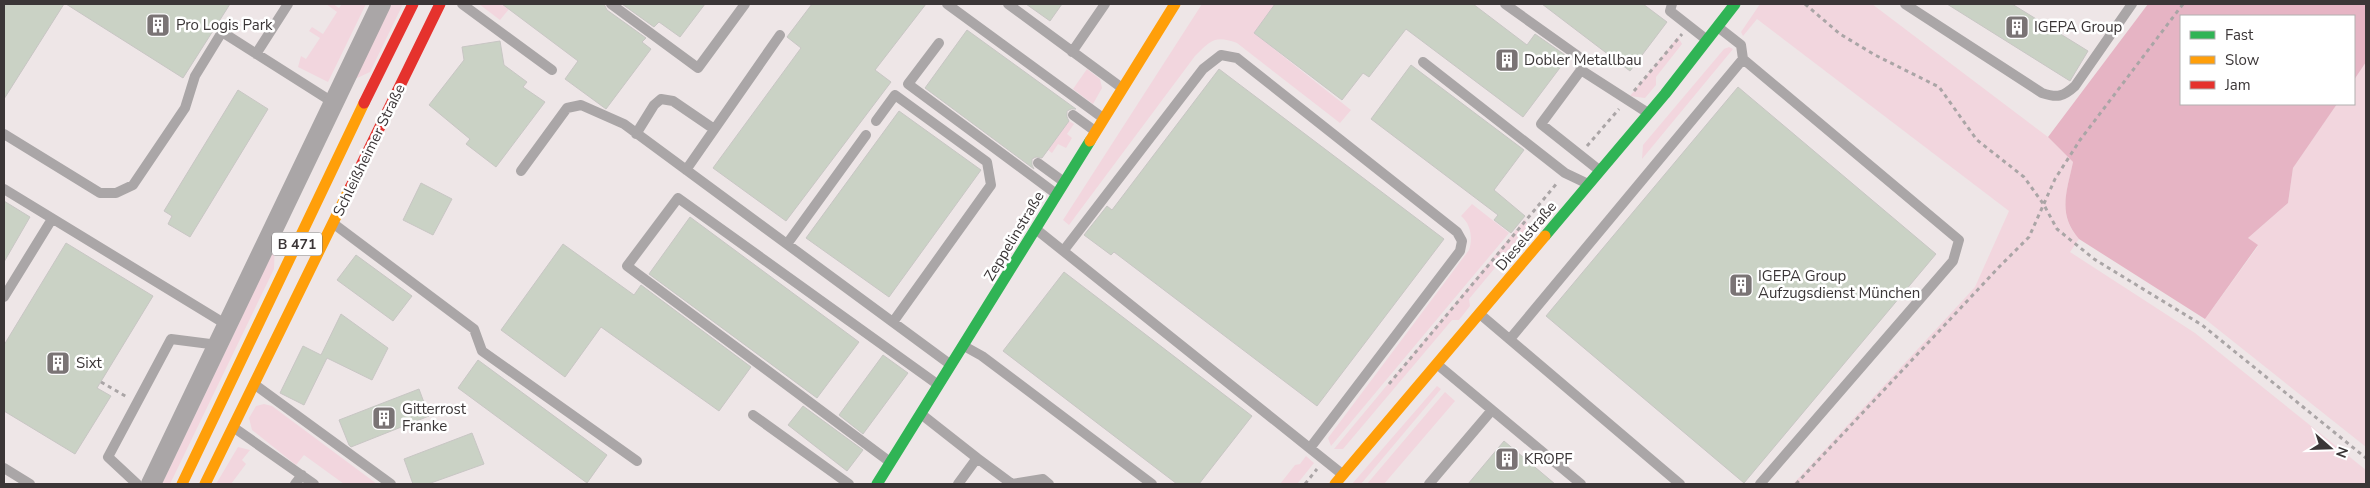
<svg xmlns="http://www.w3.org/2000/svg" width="2370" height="488" font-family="'Nunito Sans',sans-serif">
<rect width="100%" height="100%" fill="#eee6e7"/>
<path fill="#f2d6de" d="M326,4h7l6,4 3,-4h24l-38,78 -30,-15 3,-11 5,3 14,-21 -11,-7 3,-4 11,7 14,-22z
M391,4h12l-33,68 -15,7z
M479,4h34l-13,16z
M1202,4h73l-21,29 97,77 -11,13 -103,-80c-22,-8 -26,-3 -42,13l-126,169 -6,-5z
M1760,4h112l176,133 25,25c-6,29 -16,53 6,77l-9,13 125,81 171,137v14h-573l182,-197 34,-76 -252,-192 -14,17 -2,-4z
M1678,37l4,7 -26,33v8l-11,13 -15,-2z
M1729,47l4,2 -91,110 1,-14 81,-96z
M2366,62v385l-161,-128 53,-73 -11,-7 41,-36 5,-35 44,-64h17v-24z
M1087,69l13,10 2,9 -9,16 -20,-15z
M1069,121l5,3 -7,10 5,4 -6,10 -8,-4 -6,9 -4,-3z
M1472,204l37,29 -178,213 -3,-8 141,-188c4,-11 2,-26 -8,-34z
M1525,219l4,8 -60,72 1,7 -11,14h-7l-109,129h-9z
M275,241l-1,28 -104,215h-8l78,-163z
M1437,386l4,3 -80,95h-9z
M1445,392l10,9 -71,83h-17z
M264,404l8,2 105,78h-33l-40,-29 -8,10 -44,-35 -3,-12 7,-12z
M238,447l12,3 -8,10 4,4 -15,20h-15z
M1306,456l8,7 -17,21h-17l15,-19 5,-1z"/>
<path fill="#e6b4c4" d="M2148,4h218v58l-12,18v-64h-173v88h156l-44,64 -5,35 -40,35 10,7 -53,74 -126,-80c-22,-25 -12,-48 -6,-77l-25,-25z"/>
<path fill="#cad2c5" stroke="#c8c6c4" d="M4,4h60l-60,95z
M66,4h164l-47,74z
M502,4h102l3,6 39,28 -4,4 9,7 -45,60 -41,-30 13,-18z
M622,4h83l-25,33 -21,-15 -5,5z
M812,4h114l-51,66 16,12 -105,139 -73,-53 88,-120 -14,-11z
M1026,4h36l-12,17z
M1275,4h198l54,41 8,-11 33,23 -45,60 -117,-88 -37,48 -6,-4 -21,27 -88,-67z
M1542,4h101l24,18 -37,49z
M1947,4h65l76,47 -18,30z
M967,30l109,79h-5l-4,2v6l2,4 -27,37 -6,-1 -4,2v6l2,4 -109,-81z
M500,41l4,24 23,17 -4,5 22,15 -49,65 -30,-23 4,-5 -41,-34 35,-45 -2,-13z
M1411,65l113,85 -30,40 31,26 -14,17 -17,-13 4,-5 -127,-96z
M1219,69l225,170 -127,167 -203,-154 -3,3 -27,-20 23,-29 5,4z
M1738,87l198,167 -192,229 -198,-167z
M238,90l30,19 -78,128 -22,-13 4,-8 -8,-5z
M899,111l82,59 -92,127 -83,-59z
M421,183l31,16 -19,36 -30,-15z
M4,201l26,16 -26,45z
M690,217l169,125 -42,56 -168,-124z
M66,243l87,53 -56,92 14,8 -36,58 -71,-43v-66z
M563,244l71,51 7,-10 110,82 -32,44 -118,-84 -36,50 -64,-47z
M356,255l56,41 -19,25 -56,-41z
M1064,272l188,144 -53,68h-22l-174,-133z
M341,314l47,34 -16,32 -45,-22 -23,47 -24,-12 23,-47 18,9z
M883,355l25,18 -45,61 -24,-19z
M478,360l129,95 -20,28 -129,-95z
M419,389l10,27 -78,31 -2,-2 -10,-25z
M803,406l60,44 -16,21 -59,-46z
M472,433l12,31 -56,20h-15l-9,-25z
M1504,441l51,43h-87z"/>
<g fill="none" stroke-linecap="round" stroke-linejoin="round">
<path stroke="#aaa5a6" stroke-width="3" stroke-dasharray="4 4" stroke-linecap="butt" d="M1805,4l35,30 35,21 64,32 38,53 47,37 20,28 13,24 37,30 108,66 164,133
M1634,91l48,-57
M1587,146l32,-37
M101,382l26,15
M1389,384l169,-202
M1305,484l12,-15
M1796,484l203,-217 30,-30 26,-58 25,-39 103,-136"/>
<path stroke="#aaa6a7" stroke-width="10" d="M462,4l90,66
M611,4l87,64 47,-64
M947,4l156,114
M1008,4l114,84
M1505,4l73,52 3,14
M1672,4l-2,7 37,29
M1905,4l137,89c15,5 21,4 33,-7l57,-82
M1718,27l23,18 2,14 216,181 -6,21 -193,223
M939,43l-31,41 147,109
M1072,52l33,-48
M256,54l32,-50
M1423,62l142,111 21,10
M1073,115l22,16
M876,121l19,-26 92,67 4,23 -98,137
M4,134l96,59h16l17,-8 52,-77 10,-32 27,-44 112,71
M636,134l18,-29 7,-6 12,2 41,28
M1038,163l26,19
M686,170l94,-135
M1599,170l-58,-46 40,-54 67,43
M521,171l46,-63 14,-3 43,19 327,241
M4,189l223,136
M334,224l140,105 8,22 155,110
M1037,230l305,244
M787,244l79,-109
M1064,250l139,-181 18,-14 16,3 220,174 5,9 -2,10 -150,197
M4,297l48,-78
M1481,315l199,169
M1510,339l233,-280
M964,346l18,10 170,128
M1438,365l143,119
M254,384l137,100
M921,414l56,44
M753,415l96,69
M233,427l81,57
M890,462l-263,-196 51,-68 259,186
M4,468l26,16
M137,484l-29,-27 63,-118 47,6
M295,484l7,-9
M958,484l19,-26 35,26 31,-5 6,5
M1429,484l63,-74"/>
<path stroke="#aaa6a7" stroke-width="20" d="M151,484l230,-480"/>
<path stroke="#30b455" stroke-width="11" d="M1545,236l120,-142 70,-90
M877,484l213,-343"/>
<path stroke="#ff9f0a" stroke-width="11" d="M1090,141l85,-137
M182,484l182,-381
M205,484l145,-296
M1335,484l210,-248"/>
<path stroke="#e5322d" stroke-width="11" d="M364,103l49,-99
M350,188l90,-184"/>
</g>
<defs>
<g id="building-square" transform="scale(1.25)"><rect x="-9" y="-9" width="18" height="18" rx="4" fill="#7a7475" stroke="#fff"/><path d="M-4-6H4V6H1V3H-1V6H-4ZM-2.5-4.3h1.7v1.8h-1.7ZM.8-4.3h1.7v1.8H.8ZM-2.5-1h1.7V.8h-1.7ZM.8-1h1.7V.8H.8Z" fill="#fff"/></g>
</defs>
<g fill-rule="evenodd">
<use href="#building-square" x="158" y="25"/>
<use href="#building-square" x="2017" y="27"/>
<use href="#building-square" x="1507" y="60"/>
<use href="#building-square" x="1741" y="285"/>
<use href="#building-square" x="58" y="363"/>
<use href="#building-square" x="384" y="418"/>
<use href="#building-square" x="1507" y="459"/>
</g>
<g text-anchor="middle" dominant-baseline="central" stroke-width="5" stroke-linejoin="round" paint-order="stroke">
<rect fill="#fff" stroke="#767273" stroke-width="1" x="272" y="232.5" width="50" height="23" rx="4"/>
<g font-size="14" font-weight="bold" fill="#3b3637">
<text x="297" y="244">B 471</text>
</g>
<g font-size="15" fill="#3b3637" stroke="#fff" text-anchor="start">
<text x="176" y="25">Pro Logis Park</text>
<text x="2034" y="27">IGEPA Group</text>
<text x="1524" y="60">Dobler Metallbau</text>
<text x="1758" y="276">IGEPA Group<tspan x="1758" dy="17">Aufzugsdienst München</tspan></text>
<text x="76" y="363">Sixt</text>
<text x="402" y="409">Gitterrost<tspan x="402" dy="17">Franke</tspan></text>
<text x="1524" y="459">KROPF</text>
</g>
<g font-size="15" fill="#3b3637" stroke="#fff">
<text transform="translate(369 150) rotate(-64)">Schleißheimer Straße</text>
<text transform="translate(1014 236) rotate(-59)">Zeppelinstraße</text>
<text transform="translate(1526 236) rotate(-50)">Dieselstraße</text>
</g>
</g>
<rect width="2370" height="488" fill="none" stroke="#3b3637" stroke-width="10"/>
<rect x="2180" y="15" width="175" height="90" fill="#ffffff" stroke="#b1afaf"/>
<rect x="2190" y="31" width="25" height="8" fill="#30b455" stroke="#b1afaf"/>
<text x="2225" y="40" font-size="15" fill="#3b3637">Fast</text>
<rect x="2190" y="56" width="25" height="8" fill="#ff9f0a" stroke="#b1afaf"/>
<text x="2225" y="65" font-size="15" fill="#3b3637">Slow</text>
<rect x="2190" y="81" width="25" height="8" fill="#e5322d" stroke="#b1afaf"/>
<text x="2225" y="90" font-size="15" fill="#3b3637">Jam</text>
<g transform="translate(2330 448) rotate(110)" stroke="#ffffff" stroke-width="4" paint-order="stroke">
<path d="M0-4L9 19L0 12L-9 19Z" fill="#3b3637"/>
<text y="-8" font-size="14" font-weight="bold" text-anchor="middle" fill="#3b3637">N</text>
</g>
</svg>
